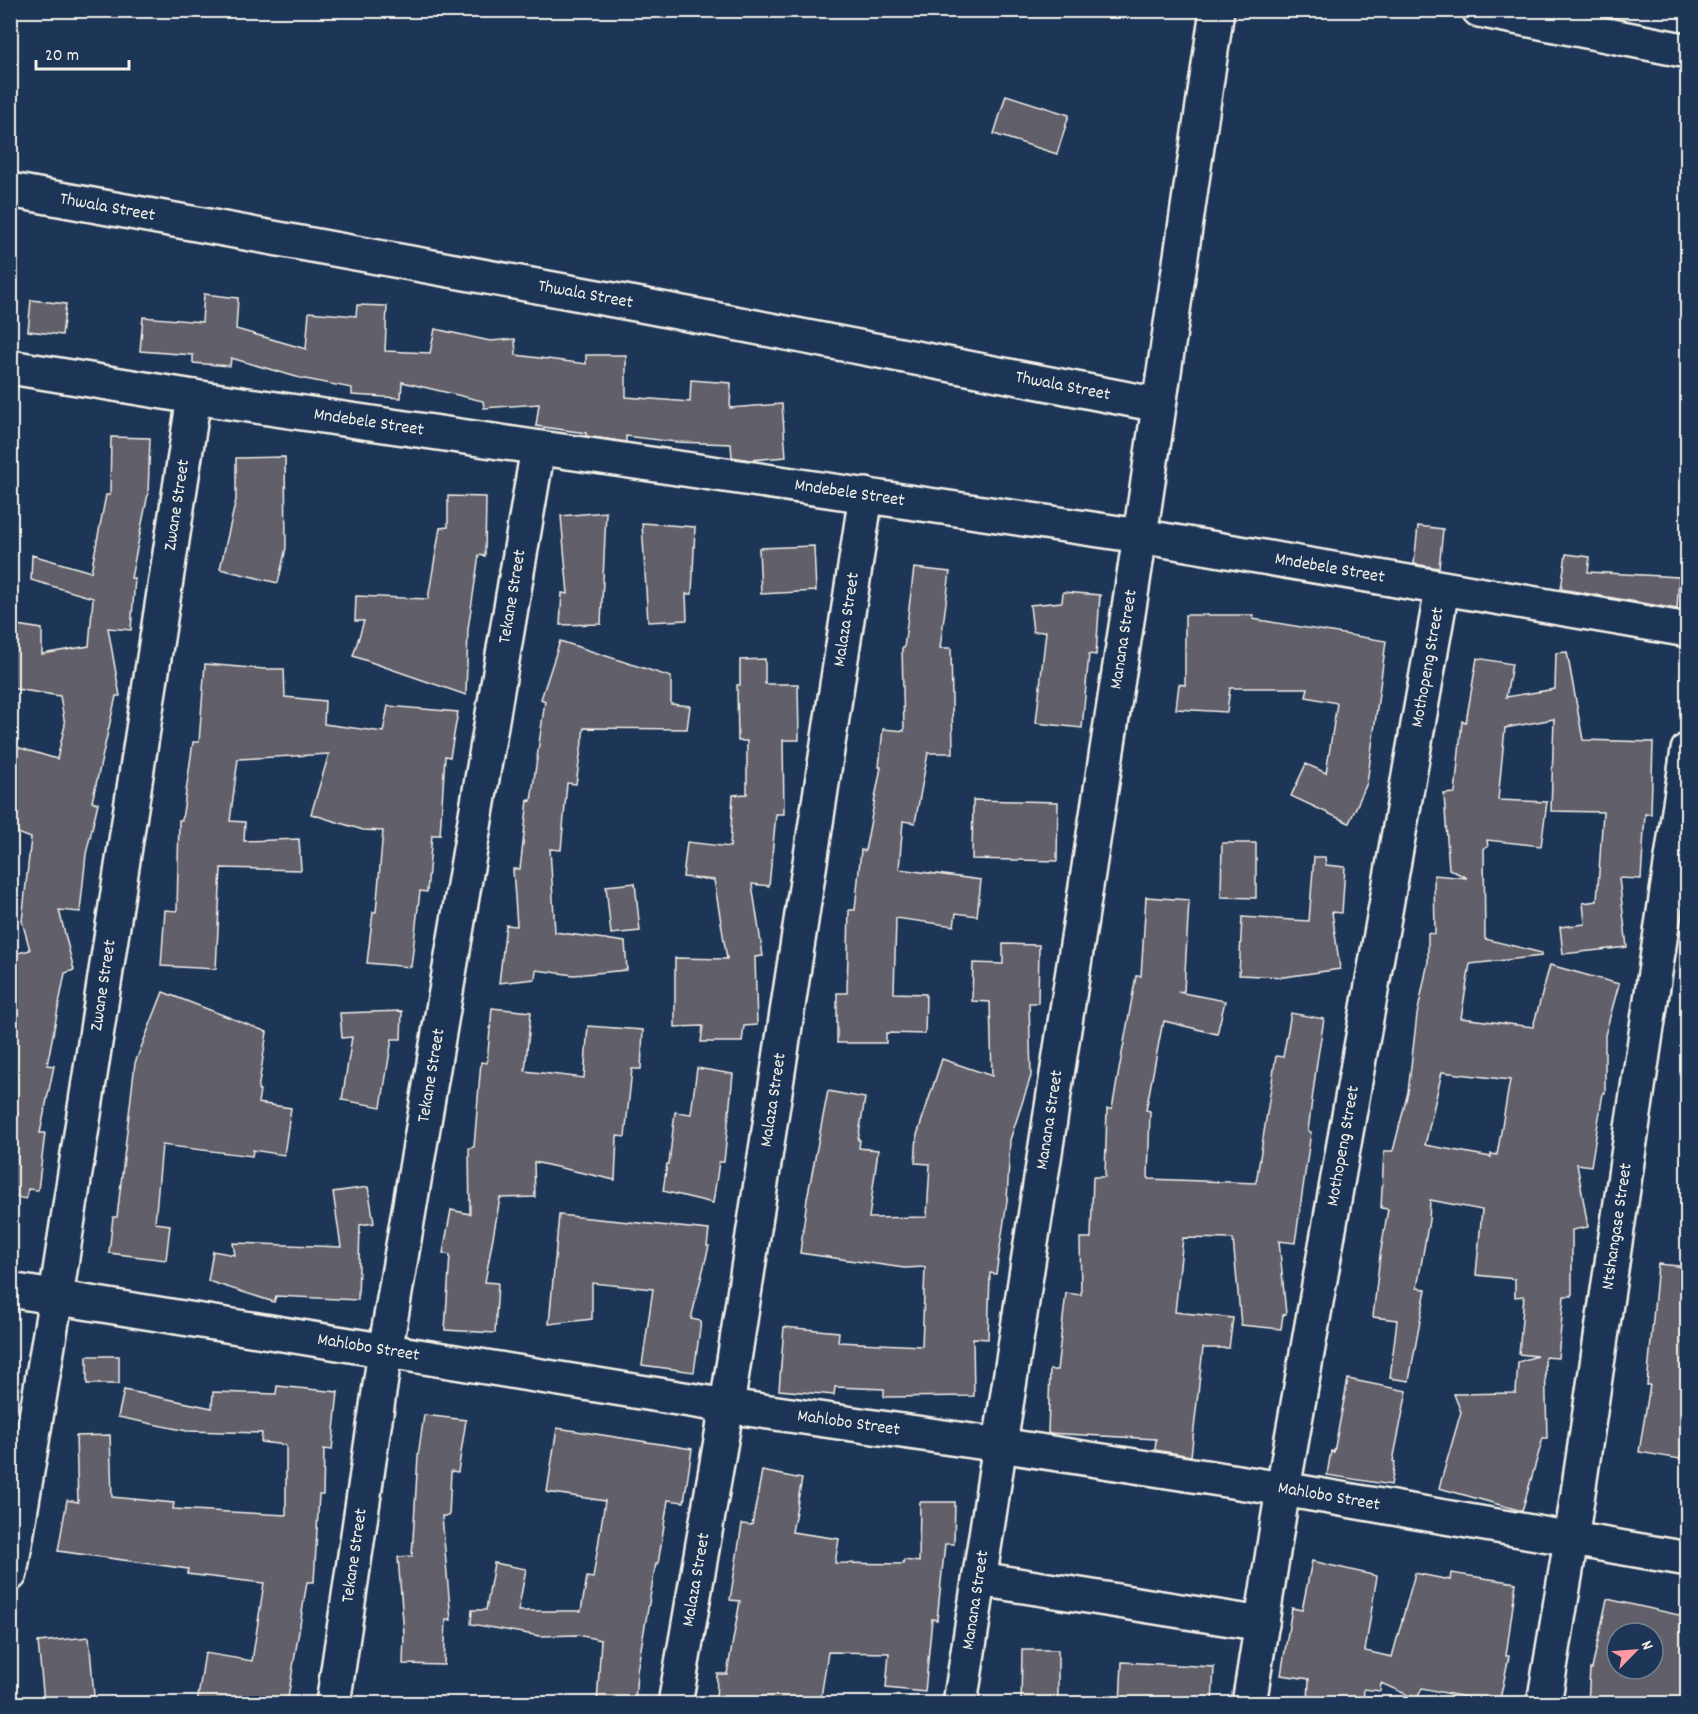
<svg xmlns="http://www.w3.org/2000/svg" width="1698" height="1714" font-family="Dekko,sans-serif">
<rect width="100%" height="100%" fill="#1d3557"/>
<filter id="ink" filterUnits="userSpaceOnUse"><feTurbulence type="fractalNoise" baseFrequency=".0167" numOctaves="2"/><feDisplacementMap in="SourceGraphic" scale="12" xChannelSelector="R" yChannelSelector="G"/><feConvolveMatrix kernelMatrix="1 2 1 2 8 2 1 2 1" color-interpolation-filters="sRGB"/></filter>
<g filter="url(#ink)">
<path fill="#605e6a" stroke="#f4f1e8" stroke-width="1.5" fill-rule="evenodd" d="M1006,95l63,20 -12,39 -63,-20z
M204,294l34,4 -2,31 70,20 3,-37 47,4 1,-11 30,1 -2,45 45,2 5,-24 55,12 25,-2 1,16 70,9v-9h40v42l64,5 1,-22 40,3 -1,25 52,-4 4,53 -36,3 -18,-3 -1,-13 -55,-2 -50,-6v6l-40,-6v-3l-50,-7 3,-22 -55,4 -1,-7 -81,-19 -1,16 -49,-3v-7l-52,-10 -69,-20 -1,8 -37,-3v-8l-53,-4 3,-34 59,5z
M31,300l35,4 -4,31 -34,-4z
M111,437l39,1 -2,56 -17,84h4l-4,52 -23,-2 12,68h-4l-24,106 6,1 -12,51 -6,58 -21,-2 15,60 -9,3 -18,92 7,1 -14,67h5l-7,57 -10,-1 -2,10 -16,-3v-23l8,-59 -8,-1v-81l8,-38 -8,-28v-11l20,-5 -8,-29 9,-83 -21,-8v-85l47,14 8,-34 -5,-29 -50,-8v-64l32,5v25l47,-8 4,-48 -62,-18 1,-25 59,17 15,-77h4z
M285,457l1,91 -8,35 -58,-14 16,-69v-42z
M448,496l38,1 -1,59 -6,-1 -11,74 -2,66 -113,-39 11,-35h-9l1,-25 72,3 12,-71 8,-1z
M606,512l-5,112 -41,1 2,-32 6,1 -7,-78z
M642,523l53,4 -3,67h-6l1,26 -39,2z
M1418,526l25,3 -4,39 -25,-4z
M814,546l2,45 -55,3 -2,-46z
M1566,554l24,3 -2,15 91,5 -2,32 -116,-20z
M914,568l36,4 -10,76h11l2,105h-25l-13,70 -12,-2 -4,48 82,11 -4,36 -21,-3 -2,13 -58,-8 -2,75 32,1 -1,40 -39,-1v10h-49v-50h10l2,-83h6l6,-60 4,1 16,-84h-2l4,-38 21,2 -2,-83h2z
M1063,592l37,3 -4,60 -7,-1 -7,74 -46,-5 10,-92 -13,1 -3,-27 32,-3z
M1185,615h68v4l133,22 -19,142 -18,40 -58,-27 15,-32 20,9 11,-70 -31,-6 2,-9h-78l-3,24 -51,-3 3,-25 6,1z
M560,641l111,36v27l19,2 -3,23 -103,-1 -8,56 -9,-1 -6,67 -11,-1 5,83 70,10 2,28 -53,5 -38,-5 -1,9 -36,4 7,-58 11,1 -4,-57h7l8,-69 3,1 14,-100 -4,-2z
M1567,652l16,88 70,2 -2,72h-6l-4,65 -22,-1 8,69 -64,7 -3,-27 25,-3 -2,-21 14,-2 6,-89 -52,-1 3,-92 -49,9 -7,72 49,2 -6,44 -54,-6 1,7 -4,1 1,91 57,14v3l-72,8 -9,54 72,9 17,-62 69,19 -14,51v58h-2l-12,73 -14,-2 11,63 -16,3v66h-8l-6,62 -13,-1 2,81h-4l-21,73 -83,-23 22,-76 -7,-18 62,-1 2,-31 19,-6 -18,-2 5,-58 -9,1v-18l-39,-4 6,-65 -52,-10 -1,20 -12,68 9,1 -17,92 -19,-3 7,-58 -24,-3 7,-62 8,-46 -7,-1 3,-57h9l15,-59 9,-77 11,-53v-29l7,1 -1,-59 33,3 -18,-9 -5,-75 11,-1 7,-72 4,1 11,-64 35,6 -6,33 49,-8 1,-36zM1442,1072l68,8 -13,75 -6,-1v3l-66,-12z
M765,659v25h33l1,56h-16l1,74h-8l-7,72 -17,-2 11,72 -8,1 2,68 -13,1 -2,16h-41l2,-16 -28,1v-69l52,1 -13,-79 -31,-3 4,-35 43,5 3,-52 14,-1v-53h-9l-1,-56h3v-25z
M205,664l59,5h20l1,28 40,4 -1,23 59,8 5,-26 70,6 -8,45 -5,-1 -5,79h-8l-5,57 -7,-1 -9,76 -44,-4 6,-51h3l7,-81 -20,-1 -52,-16 18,-60 -91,5 -8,62 15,1 -1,19 55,-2 2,31 -80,-2 -5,101 -55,-3 4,-56 12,1 2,-91h3l11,-78h6z
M973,800l85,2 -1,59 -85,-2z
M1222,843h34v55l-35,-1z
M1314,857h11l1,8 19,2 -3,46 -10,-1 8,57 -56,8 -45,-2 3,-58 67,4z
M635,883l5,48 -29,3 -5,-48z
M1146,897l43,3 -5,91 -6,1 47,9 -8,33 -53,-13 -1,5h-1l-16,84 4,1 -2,68 108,4 20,-127 7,1 8,-44 33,6 -7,43 -9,69 3,1 -16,111 -16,-2 7,73 -3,1 -2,14 -40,-4 -8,-86 -50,-1 -8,74 58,6 -4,30h-26l-12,108 -36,-6 1,-11 -108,-6 2,-63h7l9,-77 15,2 -1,-57h11l2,-61h12l2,-68h5l24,-133h5z
M1003,944l36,1 -1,58h-9l2,73 -21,64 -3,61 -11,73 -6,-1 -2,66 -15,-1 1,58 -90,1v-8l-49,-2 -1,8 -55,-5 5,-63 55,5 -1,10 84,4 3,-79 -21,1 -104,-15 7,-54 21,-108 37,7 -7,42h2l-1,8 19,2 -9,68 58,-1 3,-53 -15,-1 2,-28 25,-76 50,17 -2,-74 -18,-1 1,-38 30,1z
M163,992l104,40 -9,58h2l-2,13 33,5 -7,47 -31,-5 -1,6 -90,-11 -7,78 15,2 -4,35 -57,-7 4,-36h4l18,-154z
M492,1008l39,4 -6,59 59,7 4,-52 55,4 -2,39h-9l-7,68 -8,-1 -2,44 -81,-18 1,35 -35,1 -15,84 13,1 -3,50 -50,-3 5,-75 -7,-2 8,-43 19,4 -1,-66 5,-1 7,-85 6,1z
M402,1011l-1,28h-9l-11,68 -39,-7 10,-63 -10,1 -2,-25z
M697,1068l36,6 -9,88h-5l-6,41 -50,-12 4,-27h2l6,-52 16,2z
M368,1187l6,36 -14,2 -2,75 -82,-4 -2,6 -66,-21 5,-30 22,4 -2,-12 108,4 -8,-55z
M559,1215l150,15 -2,16h2l-18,73 10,2 -7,51 -52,-7 11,-76 -61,-6v36l-43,5z
M1658,1264l30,3v148l-8,44 -41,-7 11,-67h-3z
M87,1356h32v28h-32z
M1348,1379l59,12 -14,70 2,1 -4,23 -64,-10 4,-24 3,1z
M277,1386l61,6 -6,58 -8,-1 -1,46h-4l-5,87h-7l-20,122h-90l8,-51 47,8 12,-78 -77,-9 1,-5 -130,-18 9,-51 11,2 -2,-66 34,-1 2,62 62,6 -1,6 113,6v-70l-25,-3 1,-9 -75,-2 -69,-14 6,-27 88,18 1,-16 63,2z
M424,1415l42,5 -8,52 -7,-1 -2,45h-7l9,104 -5,-1 -2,46 -41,-1 1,-30 -6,-77 14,-1 6,-100z
M557,1428l135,21 -8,53 -16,-2 -10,64 -2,-1 -19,108 -2,33h-38l4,-64 -23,-5 -38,1 -69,-12 1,-14h14l8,-47 32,6 -8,42h63l6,-34 6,1 12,-77 -58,-9z
M762,1471l40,8 -10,53 47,7 -4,24 68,1 1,-4 15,2 1,-60h35l-1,42h-9l-8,76 -5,-1 -7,73 -39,-4 3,-35 -61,-1 -8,52h-104l1,-30h10l13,-73 -10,-1 12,-76 10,1z
M1312,1561l65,15 -12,75 27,6 23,-84 35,7 1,-7 65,10 -10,73h3l-10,48 -77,-16 -5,11 -36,-16 -1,8 -16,-2 -1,15h-55l1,-25 -28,-4 11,-67 10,2z
M1607,1599l81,18v87h-100l2,-35h2zM1617,1633h36v36h-36z
M89,1637l5,59 -50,5 -6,-59z
M1022,1650h36v54h-37z
M1122,1662l92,5 -2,37h-92z"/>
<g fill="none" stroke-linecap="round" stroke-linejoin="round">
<g stroke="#f4f1e8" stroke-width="38">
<g id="street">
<path d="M1479,10l209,41"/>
<path id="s1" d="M10,190l631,115 518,100"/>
<path id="s2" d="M10,367l184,30 946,139 548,94"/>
<path id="s3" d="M10,1290l717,116 273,39 283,44 405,70"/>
<path id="s4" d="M10,1574l46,-277 138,-900"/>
<path d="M980,1579l282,45"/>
<path id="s5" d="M333,1704l52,-352 153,-904"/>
<path id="s6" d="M675,1704l52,-298 139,-911"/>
<path id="s7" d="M960,1704l180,-1168 77,-526"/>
<path id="s8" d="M1249,1704l34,-215 159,-900"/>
<path id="s9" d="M1544,1704l27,-164 117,-790"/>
</g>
</g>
<use href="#street" stroke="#1d3557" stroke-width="33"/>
</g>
</g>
<g text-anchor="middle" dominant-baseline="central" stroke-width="6" stroke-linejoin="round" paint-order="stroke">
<g font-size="18" fill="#f4f1e8" stroke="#1d3557">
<text stroke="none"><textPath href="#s1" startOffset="99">Thwala Street</textPath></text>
<text stroke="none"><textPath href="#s1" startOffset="585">Thwala Street</textPath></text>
<text stroke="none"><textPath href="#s1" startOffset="1071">Thwala Street</textPath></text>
<text stroke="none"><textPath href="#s2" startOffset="363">Mndebele Street</textPath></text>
<text stroke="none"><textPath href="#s2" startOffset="849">Mndebele Street</textPath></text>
<text stroke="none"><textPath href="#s4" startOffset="1082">Zwane Street</textPath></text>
<text stroke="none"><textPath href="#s2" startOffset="1335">Mndebele Street</textPath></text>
<text stroke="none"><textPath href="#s5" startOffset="1122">Tekane Street</textPath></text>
<text stroke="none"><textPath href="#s6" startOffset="1098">Malaza Street</textPath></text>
<text stroke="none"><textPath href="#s7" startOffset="1077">Manana Street</textPath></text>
<text stroke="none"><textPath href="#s8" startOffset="1052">Mothopeng Street</textPath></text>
<text stroke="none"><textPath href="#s4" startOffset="596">Zwane Street</textPath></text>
<text stroke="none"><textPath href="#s5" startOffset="636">Tekane Street</textPath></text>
<text stroke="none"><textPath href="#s6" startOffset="612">Malaza Street</textPath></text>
<text stroke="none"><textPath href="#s7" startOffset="591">Manana Street</textPath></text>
<text stroke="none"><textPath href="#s8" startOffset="566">Mothopeng Street</textPath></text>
<text stroke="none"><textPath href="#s9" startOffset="483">Ntshangase Street</textPath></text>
<text stroke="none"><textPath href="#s3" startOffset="363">Mahlobo Street</textPath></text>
<text stroke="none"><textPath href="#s3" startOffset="849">Mahlobo Street</textPath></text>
<text stroke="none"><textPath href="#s3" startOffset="1335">Mahlobo Street</textPath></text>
<text stroke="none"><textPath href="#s5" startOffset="150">Tekane Street</textPath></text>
<text stroke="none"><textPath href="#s6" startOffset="126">Malaza Street</textPath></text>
<text stroke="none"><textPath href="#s7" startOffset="105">Manana Street</textPath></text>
</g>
</g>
<rect width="1698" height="1714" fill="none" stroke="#1d3557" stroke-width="36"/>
<rect x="18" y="18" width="1662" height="1678" fill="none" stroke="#f4f1e8" stroke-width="2" filter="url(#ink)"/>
<g transform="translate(1635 1651) rotate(65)"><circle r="28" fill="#1d3557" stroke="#738091" stroke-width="1.5"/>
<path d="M0-4.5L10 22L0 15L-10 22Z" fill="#ff9aa2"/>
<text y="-9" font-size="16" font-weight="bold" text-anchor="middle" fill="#f4f1e8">N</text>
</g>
<path d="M36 60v9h93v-9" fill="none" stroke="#f4f1e8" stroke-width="3"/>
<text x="45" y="60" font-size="18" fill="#f4f1e8" stroke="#1d3557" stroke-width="4.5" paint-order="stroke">20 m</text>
</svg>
